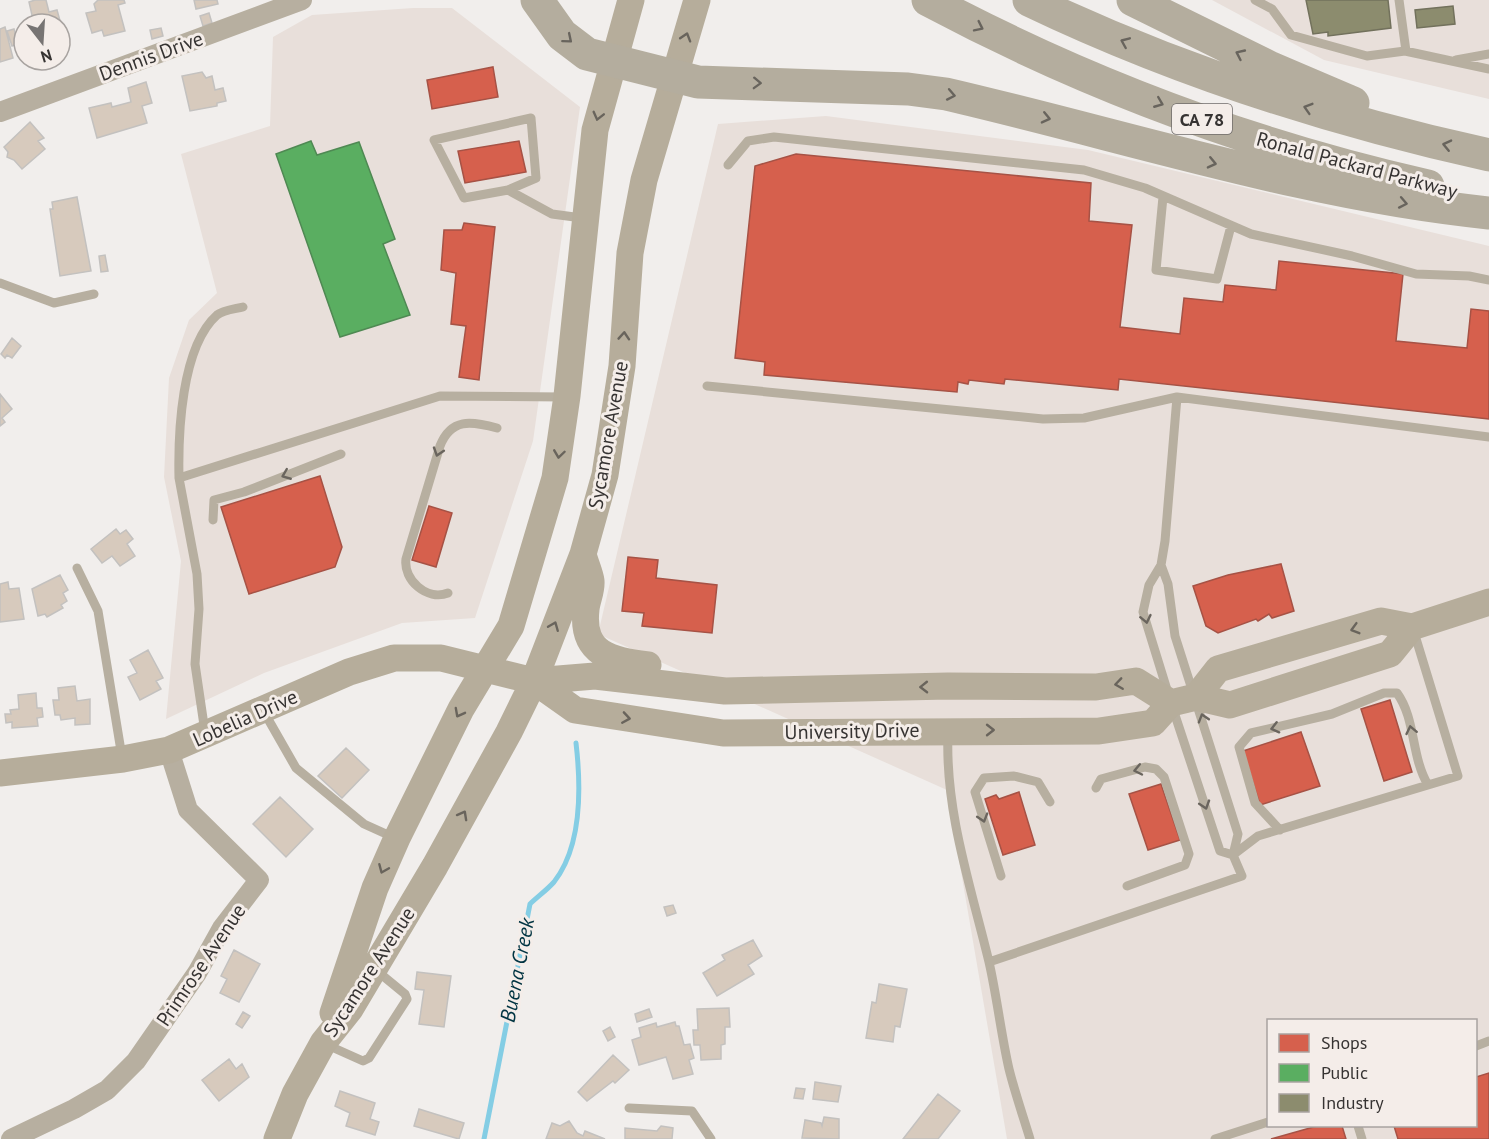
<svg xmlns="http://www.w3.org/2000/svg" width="1489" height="1139" font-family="'PT Sans',sans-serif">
<rect width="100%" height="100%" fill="#f1eeec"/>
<path fill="#e8dfda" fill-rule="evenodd" d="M1212,0h277v99l-165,-39z
M413,8h39l128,99 -47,334 -58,177 -73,5 -138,50 -98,46 15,-158 -17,-84 5,-99 20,-58 28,-27 -36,-139 89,-28 3,-89 39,-22z
M826,116l262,34 401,96v893h-482l-60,-349 -349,-156 120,-510zM1268,1020h208v106h-208z"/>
<path fill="#d6604d" stroke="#a65245" stroke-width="1.5" d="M493,67l5,30 -66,12 -5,-29z
M519,141l7,31 -61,11 -7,-32z
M796,154l295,29 -2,38 43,4 -12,102 60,7 4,-36 39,4 2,-17 51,5 3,-29 124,13 -7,67 71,7 4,-39 18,2v108l-370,-40 -1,11 -113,-11 -1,5 -35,-4 -1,4 -10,-2 -1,10 -193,-17 1,-13 -30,-4 20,-192z
M464,223l31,4 -16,153 -20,-3 7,-51 -15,-2 5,-51 -15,-3 3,-40h18z
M320,476l22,71 -7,20 -86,27 -28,-87z
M429,506l23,7 -16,54 -24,-7z
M628,557l30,3 -2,18 61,7 -5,48 -70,-7 2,-13 -22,-2z
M1281,564l13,47 -22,7 -3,-4 -11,7 -2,-2 -38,14 -12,-7 -13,-40 35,-11z
M1390,700l22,72 -28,9 -23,-72z
M1301,732l19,54 -60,19 -17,-54z
M1161,784l19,56 -32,10 -19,-56z
M1019,792l16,53 -32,10 -18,-56 11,-4 3,4z
M1489,1073v66h-91l-4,-13h82v-49z
M1317,1126h25l4,13h-75z"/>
<path fill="#5aae61" stroke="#4f8953" stroke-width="1.5" d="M311,141l6,14 42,-13 36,97 -12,5 27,71 -70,22 -64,-183z"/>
<path fill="#8c8c6e" stroke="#72715c" stroke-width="1.5" d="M1306,0h82l3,28 -63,8v-4l-15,2z
M1453,6l2,18 -38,4 -2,-18z"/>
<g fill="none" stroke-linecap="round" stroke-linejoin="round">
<path stroke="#84cde4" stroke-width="5" d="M484,1139l46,-235c7,-7 17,-14 24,-22 29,-37 27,-96 22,-139"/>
</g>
<path fill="#d7cabd" stroke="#c3c1bf" stroke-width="1.5" d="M35,0h11l3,12 8,-2 5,18 3,-1 2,16 -7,2v-21h-26l-5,-22z
M98,0h26l1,3 -7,2 7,26 -21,5 -2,-6 -10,3 -6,-20 10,-2 -2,-7z
M194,0h23l1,4 -22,5z
M209,13l3,10 -9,3 -3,-10z
M5,27l8,31 -13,4v-33z
M161,28l2,8 -11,3 -2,-9z
M14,29l4,15 -6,2 -5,-15z
M202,72l4,6 6,-2 3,14 8,-2 3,13 -9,2v3l-27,5 -8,-35z
M146,82l6,21 -10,3 5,17 -50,15 -8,-30 22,-5 1,4 19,-5 -3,-14z
M30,122l14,16 -6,3 7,8 -23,20 -8,-9 -7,-3 1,-5 -4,-5z
M77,197l14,74 -31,5 -10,-67h3l-1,-7z
M105,255l3,16 -7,1 -2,-16z
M12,338l9,8 -9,12 -5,-3 -2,3 -4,-4z
M0,394l12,15 -10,9 3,4 -5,4z
M116,529l4,5 6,-4 7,9 -6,5 8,12 -15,10 -8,-10 -10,7 -11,-14z
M60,575l8,15 -5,3 4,8 -6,4 2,3 -16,9 -2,-3 -7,2 -6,-27z
M8,582l1,7 10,-1 5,31 -24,3v-38z
M148,650l15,28 -7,3 5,8 -21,11 -12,-23 9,-4 -7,-13z
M75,686l2,15 13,-2v25l-15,1v-7l-14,2 -1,-5h-5l-2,-15h6l-1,-12z
M36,693l1,15h5l1,9 -6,1 1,8 -26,2v-6l-6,1 -1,-9h6l-1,-4 9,-1 -1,-14z
M346,748l23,22 -27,28 -24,-22z
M280,797l33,32 -27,28 -33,-33z
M673,905l3,8 -9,3 -3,-9z
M753,940l9,16 -14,9 6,9 -37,22 -14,-23 22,-13 -3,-5z
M234,950l26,14 -21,38 -19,-9 7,-14 -6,-3z
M417,972l34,4 -7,51 -25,-3 5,-34 -9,-1z
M879,984l28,5 -7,38 -5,-1 -2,16 -27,-4 6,-36 4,1z
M729,1008l1,19h-5v17l-4,1v14l-20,1 -1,-15h-6l-1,-15h5l-1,-21z
M649,1009l3,8 -15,5 -2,-8z
M243,1012l7,4 -8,12 -6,-4z
M675,1022l1,4h3l5,19 6,-1 4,14 -5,2 4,14 -20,5 -7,-22 -27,8 -7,-25 9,-3 -2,-9 17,-5 1,4z
M610,1027l5,10 -7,4 -5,-10z
M613,1055l16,15 -14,13 -2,-2 -26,20 -9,-9z
M229,1059l7,10 6,-5 7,13 -30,24 -17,-21z
M815,1082l26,4 -3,16 -25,-3z
M796,1088l9,1 -2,10 -9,-1z
M340,1091l35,12 -5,16 9,3 -4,13 -29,-9 4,-13 -15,-7z
M938,1094l22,17 -22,28h-35z
M419,1109l45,14 -5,16 -45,-13z
M824,1117l15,2v20l-37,-1 3,-18 16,3 1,3z
M569,1121l8,12 6,3 2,-5 20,8h-59l6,-16 8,3z
M661,1126l12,2 -1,11h-47v-11l32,3z"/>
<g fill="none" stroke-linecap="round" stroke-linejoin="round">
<path stroke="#b7afa0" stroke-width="9" d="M1255,0l17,9 19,26 76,21 38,-5 84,18
M1399,0l7,51
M1456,60l33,-6
M728,165l20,-24 26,-4 310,33 61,18 106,46 101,22 64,18 53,2 20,4
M508,190l-44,8 -30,-58 97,-22 5,60 -28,12 44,24 30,4
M1163,197l-7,73 61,9 14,-53
M0,283l54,20 40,-9
M707,386l336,33 41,-1 93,-21
M179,478c-1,-44 2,-131 38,-163 6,-5 18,-6 26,-8
M213,520l1,-20 30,-8 97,-38
M77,568l21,43 24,146
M448,593c-21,8 -45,-13 -42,-34l34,-113c11,-28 31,-25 57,-18
M1168,693l-25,-81 6,-27 12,-20 4,-24 12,-144 312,40
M1172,706l48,145 13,4
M264,712l32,56 68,56 31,14
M205,732l-10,-68 4,-55 -2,-35 -18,-96 261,-82 124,1
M948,734c-3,78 23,153 41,228 8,35 12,72 20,107 6,24 14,47 21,70
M1096,788l5,-9 44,-12 11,2 8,8 25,77 -4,11 -58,21
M1280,830l-25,-27 -16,-56 12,-14 81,-19 52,-21h13c19,26 14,64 31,92
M1233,855l25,-19 200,-60 -44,-144
M1001,876l-26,-84 9,-14 30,-2 24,6 12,20
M989,962l253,-86 -9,-21 5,-21 -63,-198 -7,-52 -7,-19
M325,1044l38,17 6,-3 38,-59 -2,-5 -28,-23
M1476,1046l13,-5
M629,1108l63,3 19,28
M1358,1126l4,13
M1215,1139l53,-17"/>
<path stroke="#b7afa0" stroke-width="20" d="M0,112l302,-112
M11,1139l63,-30 33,-19 29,-29 61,-88 25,-45 37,-48 -71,-70 -19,-60"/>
<path stroke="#b6ad9b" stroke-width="27" d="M583,554c2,9 7,19 8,27 1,9 -4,19 -5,28 -5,46 25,51 62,56
M534,681l41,29 148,23 376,-2 54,-8 18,-20 25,-6 34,8 160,-51 22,-27
M1196,697l22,-28 163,-48 31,6 77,-25
M0,773l123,-14 46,-9 180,-78 45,-14h47l93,23 61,-5 130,15 223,-5 148,1 40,-6 35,22
M333,1013l42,-125 22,-50 64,-129 50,-83 44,-148 12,-82 28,-266 36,-130
M277,1139l18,-45 28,-51 27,-34 85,-143 74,-134 25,-51 49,-127 22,-79 17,-109 8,-113 14,-73 53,-180"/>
<path stroke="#b4ad9e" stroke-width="33" d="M537,0l25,35 25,19 111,28 210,7 38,5c181,42 357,100 543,119
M928,0c156,83 327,147 500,186
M1029,0c146,70 302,120 460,155
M1133,0l138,68 82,35"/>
</g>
<defs><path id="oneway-chevron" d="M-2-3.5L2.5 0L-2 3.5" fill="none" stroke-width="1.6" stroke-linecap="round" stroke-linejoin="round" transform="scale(1.5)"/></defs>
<g stroke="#68645d">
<use href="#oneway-chevron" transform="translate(979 27) rotate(26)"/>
<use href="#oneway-chevron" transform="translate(568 39) rotate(40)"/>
<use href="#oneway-chevron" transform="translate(1125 42) rotate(-157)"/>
<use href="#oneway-chevron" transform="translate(1240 54) rotate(-155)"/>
<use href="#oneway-chevron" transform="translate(757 83) rotate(2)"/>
<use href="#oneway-chevron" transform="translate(951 95) rotate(11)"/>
<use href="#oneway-chevron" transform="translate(1159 103) rotate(22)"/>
<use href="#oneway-chevron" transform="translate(1308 108) rotate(-163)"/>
<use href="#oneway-chevron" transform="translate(1046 118) rotate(13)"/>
<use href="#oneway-chevron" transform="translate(1447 145) rotate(-167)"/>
<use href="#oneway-chevron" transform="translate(1212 163) rotate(13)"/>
<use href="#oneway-chevron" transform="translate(1403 203) rotate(11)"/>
</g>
<g stroke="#69645c">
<use href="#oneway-chevron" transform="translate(686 37) rotate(-73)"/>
<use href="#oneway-chevron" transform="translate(598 116) rotate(104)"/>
<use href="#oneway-chevron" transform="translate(624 336) rotate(-86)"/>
<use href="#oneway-chevron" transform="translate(559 454) rotate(98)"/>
<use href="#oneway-chevron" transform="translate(554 626) rotate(-68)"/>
<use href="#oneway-chevron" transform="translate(1355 629) rotate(164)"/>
<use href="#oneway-chevron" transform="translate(1119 684) rotate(172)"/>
<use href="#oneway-chevron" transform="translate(924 687) rotate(179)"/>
<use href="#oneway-chevron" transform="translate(459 713) rotate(118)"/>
<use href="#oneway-chevron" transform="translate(626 718) rotate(9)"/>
<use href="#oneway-chevron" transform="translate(990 730)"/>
<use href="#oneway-chevron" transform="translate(463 815) rotate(-61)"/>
<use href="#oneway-chevron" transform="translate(383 869) rotate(113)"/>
</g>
<g stroke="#6a655e">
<use href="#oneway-chevron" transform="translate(438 452) rotate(108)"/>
<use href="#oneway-chevron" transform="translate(286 475) rotate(158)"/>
<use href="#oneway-chevron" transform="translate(1146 619) rotate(78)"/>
<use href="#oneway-chevron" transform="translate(1203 718) rotate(-107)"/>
<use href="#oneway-chevron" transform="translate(1275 728) rotate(166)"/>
<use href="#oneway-chevron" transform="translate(1411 730) rotate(-102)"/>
<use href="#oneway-chevron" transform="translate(1138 770) rotate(168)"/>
<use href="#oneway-chevron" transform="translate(1205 805) rotate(72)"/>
<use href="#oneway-chevron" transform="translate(983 818) rotate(73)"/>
</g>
<g text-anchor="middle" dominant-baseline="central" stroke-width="6" stroke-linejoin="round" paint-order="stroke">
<rect fill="#f4ede9" stroke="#6f6b69" stroke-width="1.5" x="1172" y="104" width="60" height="30" rx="4.5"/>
<g font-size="18" font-weight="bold" fill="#363332">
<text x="1202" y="119">CA 78</text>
</g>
<g font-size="20" fill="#363332" stroke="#f4ede9">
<text transform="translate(151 56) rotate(-20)">Dennis Drive</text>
<text transform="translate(1357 165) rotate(15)">Ronald Packard Parkway</text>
<text transform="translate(608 435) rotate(-80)">Sycamore Avenue</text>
<text transform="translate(245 718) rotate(-24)">Lobelia Drive</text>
<text transform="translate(852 731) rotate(-1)">University Drive</text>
<text transform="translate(201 965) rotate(-56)">Primrose Avenue</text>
<text transform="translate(369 972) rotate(-57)">Sycamore Avenue</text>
</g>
<g font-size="21" font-style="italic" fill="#013442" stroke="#f4ede9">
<text transform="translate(517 970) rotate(-79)">Buena Creek</text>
</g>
</g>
<rect x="1267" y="1019" width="210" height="108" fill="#f4ede9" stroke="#a8a3a0" stroke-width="1.5"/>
<rect x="1279" y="1034" width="30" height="18" fill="#d6604d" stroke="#a8a3a0" stroke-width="1.5"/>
<text x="1321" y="1049" font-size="18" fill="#363332">Shops</text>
<rect x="1279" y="1064" width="30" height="18" fill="#5aae61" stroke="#a8a3a0" stroke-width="1.5"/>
<text x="1321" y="1079" font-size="18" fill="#363332">Public</text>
<rect x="1279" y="1094" width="30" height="18" fill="#8c8c6e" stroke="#a8a3a0" stroke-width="1.5"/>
<text x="1321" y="1109" font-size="18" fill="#363332">Industry</text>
<g transform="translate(42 42) rotate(163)"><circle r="28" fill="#f4ede9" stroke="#a8a3a0" stroke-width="1.5"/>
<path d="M0-4.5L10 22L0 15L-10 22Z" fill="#777473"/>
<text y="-9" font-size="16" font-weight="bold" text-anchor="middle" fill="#363332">N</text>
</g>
</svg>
